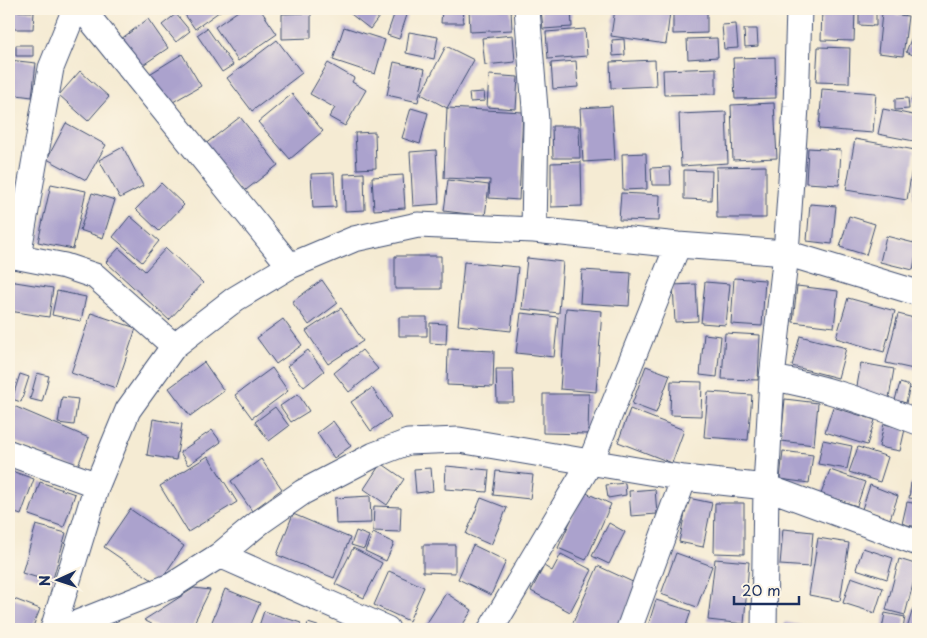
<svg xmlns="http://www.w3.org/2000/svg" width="927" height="638" font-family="'Playpen Sans',sans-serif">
<rect width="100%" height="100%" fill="#fcf5e5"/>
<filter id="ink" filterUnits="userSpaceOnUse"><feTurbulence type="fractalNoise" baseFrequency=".02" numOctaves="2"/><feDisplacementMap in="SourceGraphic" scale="10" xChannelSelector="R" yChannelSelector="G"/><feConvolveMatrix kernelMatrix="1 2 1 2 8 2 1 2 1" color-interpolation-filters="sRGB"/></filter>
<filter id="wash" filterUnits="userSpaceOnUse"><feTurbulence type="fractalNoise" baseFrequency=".0096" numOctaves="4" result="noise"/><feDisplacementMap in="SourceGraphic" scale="20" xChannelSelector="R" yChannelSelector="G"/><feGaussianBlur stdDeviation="1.12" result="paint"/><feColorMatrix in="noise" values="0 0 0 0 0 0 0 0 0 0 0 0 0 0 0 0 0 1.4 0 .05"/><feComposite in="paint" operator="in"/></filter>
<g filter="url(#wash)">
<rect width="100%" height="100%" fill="#f5ebd3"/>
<g id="blocks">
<path fill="#aba2cd" d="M181,9h42l-28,20z
M241,9h19l17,25 -39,27 -23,-34z
M349,9h36l-15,20 -23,-18z
M396,9h13l-10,30 -12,-4z
M442,9h22l-1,14h-22z
M469,9h42l1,21 -42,2z
M541,9h30l1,18 -29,2z
M615,9h34l21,3 -4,32 -55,-8z
M673,9h34v24l-34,1z
M822,9h33l-1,32 -33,-1z
M859,9h17v17l-17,-1z
M9,11l25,1 -1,17h-24z
M311,13v25l-29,1v-25z
M882,13l26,3 -5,40 -25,-3z
M176,14l14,17 -14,11 -14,-17z
M148,19l20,29 -28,19 -19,-28z
M918,21v36l-12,-5z
M736,24l2,24 -14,1 -2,-24z
M344,27l41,13 -10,34 -42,-14z
M207,28l26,37 -11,7 -25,-37z
M585,29l2,27 -39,3 -2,-27z
M744,29h13l1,17 -13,1z
M409,32l29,5 -4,22 -28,-6z
M513,35l2,27 -30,3 -3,-27z
M717,38l1,19 -30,2 -1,-20z
M624,39l1,16 -12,1 -1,-16z
M277,40l25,33 -50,38 -25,-33z
M16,45h17v11h-17z
M446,46l28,14 -27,48 -26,-14z
M818,47l32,1 -1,35 -33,-1z
M182,54l19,32 -35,20 -18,-31z
M775,57l1,41 -41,1 -2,-41z
M9,60l27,3 -4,34 -23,-3z
M655,60l1,26 -45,2 -1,-26z
M576,61l2,26 -25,2 -2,-26z
M394,62l31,7 -7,33 -31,-7z
M328,63l26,15 -2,4 14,8 -21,36 -16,-9 6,-9 -25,-14z
M716,68v26l-52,1 -1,-25z
M80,71l29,26 -21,24 -29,-26z
M489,75l29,2 -2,32 -29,-2z
M918,88v17l-7,-4z
M822,89l54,4 -3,40 -54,-4z
M484,92l1,9 -15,1 -1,-9z
M292,94l31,37 -33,28 -32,-37z
M908,98l1,11 -14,1v-11z
M9,102h2l1,24h-3z
M774,103l3,55 -44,2 -2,-55z
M612,106l3,54 -32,2 -3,-54z
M411,108l17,5 -8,31 -18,-6z
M447,108l76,4 -4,88 -30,-2 1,-18 -46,-2z
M883,109l35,7 -4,25 -36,-7z
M726,112l2,51 -47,3 -2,-52z
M240,117l38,48 -36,28 -38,-48z
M66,123l40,22 -20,35 -39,-21z
M552,126h27l1,32h-27z
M375,132l1,36 -19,1 -2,-36z
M855,139l60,11 -8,50 -61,-10z
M123,147l20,39 -23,12 -21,-38z
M808,148l33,2 -2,35 -33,-2z
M436,150l3,54 -26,2 -3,-54z
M646,153l1,36 -24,1 -1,-36z
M581,162l1,44 -31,1v-44z
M766,166v52h-49l-1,-51z
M670,167l1,18h-19l-1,-17z
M684,170l28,1 -1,29 -27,-1z
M334,173l2,34 -23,1 -2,-34z
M364,173l1,37 -20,1 -1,-37z
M915,173h3v25h-5z
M403,175l2,33 -31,2 -2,-33z
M448,180l41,5 -4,31 -41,-5z
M161,183l23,22 -25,26 -23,-22z
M51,184l35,7 -13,58 -35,-7z
M92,193l23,7 -12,38 -23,-8z
M621,193l39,2 -1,26 -40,-1z
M810,204l26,2 -4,38 -25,-3z
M130,216l29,25 -17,21 -29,-25z
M849,216l26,8 -9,31 -26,-8z
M886,236l32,8 -5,26 -33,-8z
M119,248l26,23 21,-23 37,35 -34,37 -63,-58z
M395,256h46v33h-46z
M527,258l36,4 -4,51 -37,-4z
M464,262l54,5 -7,64 -53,-6z
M582,270l49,3 -2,33 -49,-3z
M734,278l31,2 -3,46 -31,-2z
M322,280l16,23 -29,22 -17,-23z
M9,281l44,7 -4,29 -40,-6z
M705,282l25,2 -4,41 -25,-2z
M696,284l2,37 -23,1 -2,-37z
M797,286l41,5 -4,36 -41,-5z
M57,291l29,6 -5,24 -29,-6z
M848,298l47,13 -11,41 -48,-14z
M341,308l22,33 -35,23 -22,-33z
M566,308l36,3 -6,81 -36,-3z
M91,313l45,15 -20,60 -45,-15z
M521,313l37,4 -4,40 -38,-4z
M898,314l20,5v51l-32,-7z
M399,317h28v19h-28z
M283,319l19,26 -26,19 -19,-26z
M430,323l17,1 -1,20 -16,-1z
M725,333l35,2 -2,45 -36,-1z
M704,334l17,2 -4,41 -17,-2z
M800,336l46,12 -8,30 -46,-12z
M448,349l46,2 -1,36 -46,-2z
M308,350l16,21 -20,16 -17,-21z
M362,350l16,19 -29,23 -15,-19z
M204,362l20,29 -34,25 -21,-28z
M861,363l33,6 -5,29 -33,-6z
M646,366l24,9 -14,38 -24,-9z
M272,368l16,23 -36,27 -17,-23z
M496,369h17l1,33h-17z
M37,373l12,3 -7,26 -12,-3z
M20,374l9,3 -8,25 -9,-3z
M671,381l31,1 -1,34 -31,-1z
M900,383l10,3 -4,17 -11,-3z
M372,388l19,29 -20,14 -20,-29z
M708,392l44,3 -4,45 -44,-3z
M298,394l11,17 -18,11 -11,-16z
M543,394h46l-1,40 -45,-1z
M62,397l16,2 -4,26 -16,-2z
M785,399l33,4 -4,42 -33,-4z
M9,404l80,34 -12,30 -68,-29z
M275,407l14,19 -20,15 -14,-19z
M833,407l42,13 -8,25 -42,-13z
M630,409l54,21 -12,33 -54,-21z
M153,419l29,5 -6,36 -29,-5z
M333,421l18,25 -17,12 -17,-25z
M884,424l21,5 -5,22 -21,-4z
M212,430l9,12 -33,23 -8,-13z
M823,440l29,6 -5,23 -29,-5z
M858,447l30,10 -8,25 -31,-10z
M783,451l30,4 -4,28 -29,-4z
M208,456l29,46 -49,30 -28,-46z
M261,459l21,30 -30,22 -21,-30z
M381,463l23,16 -17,26 -23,-16z
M446,466l43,4 -2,22 -42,-3z
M431,468l2,23 -17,2 -2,-24z
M9,470l25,9 -13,36 -12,-4z
M830,470l35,12 -8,24 -36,-12z
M496,471l37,4 -3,24 -37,-4z
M40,482l35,12 -11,33 -35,-12z
M625,483l1,12 -18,3 -2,-13z
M911,483l7,1v15l-9,-1z
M870,485l28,11 -8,23 -28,-10z
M655,489l2,25 -26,2 -2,-25z
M584,492l27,12 -25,56 -28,-12z
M370,496l1,27 -35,1 -1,-26z
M481,498l26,10 -16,37 -25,-11z
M688,498l24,5 -9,44 -24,-5z
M907,502l11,2v23l-16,-3z
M715,503h29v51l-30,-1z
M374,506l27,1 -1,25 -27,-1z
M130,509l54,37 -26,38 -54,-37z
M293,514l57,24 -16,40 -57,-23z
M609,523l16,9 -16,32 -17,-8z
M36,525l30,8 -14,49 -30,-9z
M783,529l30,3 -3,35 -30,-2z
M356,531l13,5 -5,13 -13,-4z
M373,533l21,10 -8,18 -21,-10z
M818,538l31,5 -9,58 -31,-6z
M423,545h32v28l-32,-1z
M473,545l33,16 -15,34 -33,-16z
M353,548l29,15 -18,35 -29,-14z
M863,548l30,10 -6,21 -31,-10z
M676,553l36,13 -15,41 -36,-13z
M561,554l31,16 -22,42 -39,-21 13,-25 8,5z
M715,559l34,3 -5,62 -36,-4z
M899,559l19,6 -13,50 -19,-5z
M598,566l39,18 -19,45h-38l-8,-4z
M389,571l35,16 -15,34 -35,-16z
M851,577l32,11 -8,25 -32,-10z
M194,588l16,2 -19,39h-30l-17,-9z
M225,589l35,14 -11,26h-27l-11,-5z
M446,593l26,17 -12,19h-30l-5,-3z
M9,597l31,12 -8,20h-23z
M656,600l35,11 -6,18h-38z
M913,608l5,2v19h-11z
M264,611l37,12 -2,6h-41z
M885,613l20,4 -2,12h-21z
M785,622l24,5v2h-25z
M308,623l19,6h-21z"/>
</g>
</g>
<g filter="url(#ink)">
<use href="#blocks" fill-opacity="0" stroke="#3c4b70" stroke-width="1"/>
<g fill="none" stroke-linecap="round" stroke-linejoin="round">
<g stroke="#3c4b70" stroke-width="27">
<path id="street" d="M82,9l208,257
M527,9l9,112 -2,109
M9,255l56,11 30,10 79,70
M18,256l33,-188 24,-59
M772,378c51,8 99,26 146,44
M9,453l88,32
M220,555l167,74
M53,629l44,-144 31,-75 46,-64 61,-47 55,-33 64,-27 64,-14 116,5 144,15 108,8 132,40
M62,629l111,-44 47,-30 40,-33 43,-30 71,-37 34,-13 51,-2 225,38 82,9 152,56
M491,629l100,-168 87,-216
M629,629l55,-151
M764,629l2,-142 6,-109 14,-125 10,-146 3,-98"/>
</g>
<use href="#street" stroke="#fff" stroke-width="25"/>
</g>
</g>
<rect width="927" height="638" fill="none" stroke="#fcf5e5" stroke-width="30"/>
<g transform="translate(58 580) rotate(267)" stroke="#fcf5e5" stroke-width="4" paint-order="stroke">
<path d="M0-4L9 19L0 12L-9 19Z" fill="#1b2f5e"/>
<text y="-8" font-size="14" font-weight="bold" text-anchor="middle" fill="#1b2f5e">N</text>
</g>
<path d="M734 596v8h65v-8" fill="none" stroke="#1b2f5e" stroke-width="2.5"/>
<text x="742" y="596" font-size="15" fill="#1b2f5e" stroke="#fcf5e5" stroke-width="4" paint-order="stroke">20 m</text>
</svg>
